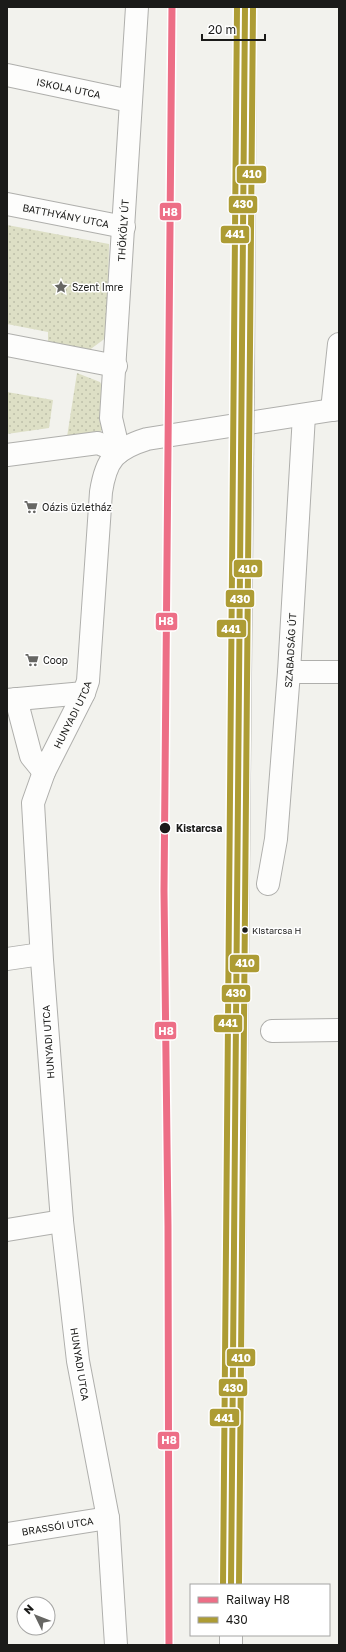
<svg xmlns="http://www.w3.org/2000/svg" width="346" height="1652" font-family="'Golos Text',sans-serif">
<defs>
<pattern id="grass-dots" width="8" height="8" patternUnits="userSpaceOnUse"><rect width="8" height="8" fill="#dddfc5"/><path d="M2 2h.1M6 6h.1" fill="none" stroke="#bdbfa9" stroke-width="1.8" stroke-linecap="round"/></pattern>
</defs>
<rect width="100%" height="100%" fill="#f2f2ed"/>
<path fill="url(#grass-dots)" d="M7,225l102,19 -2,93 -23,17 -36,-10v-12l-41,-8z
M77,373l23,9 6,11 -2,34 -4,5 -7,2 -26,3z
M7,392l46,8 -4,28 -42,6z"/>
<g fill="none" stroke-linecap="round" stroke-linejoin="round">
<g stroke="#afafac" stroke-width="24">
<g id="minor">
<path id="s1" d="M7,75l123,26"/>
<path id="s2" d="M7,204l117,23"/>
<path d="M7,345l109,21"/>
<path id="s3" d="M119,452l-8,-34 26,-411"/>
<path d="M7,455l91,-12 21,9"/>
<path d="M289,672h50"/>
<path d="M16,699l15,57 13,16"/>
<path d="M7,700l77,-7"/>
<path id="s4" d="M268,884l8,-45 13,-167 15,-257"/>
<path d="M7,959l34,-5"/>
<path d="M272,1031l67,-1"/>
<path d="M7,1230l55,-9"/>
<path id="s5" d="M7,1534l101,-16"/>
<path id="s6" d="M116,1645l-8,-127 -30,-157 -16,-140 -20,-261 -9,-157 11,-31 40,-79 4,-12 13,-189c5,-33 14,-43 46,-53l185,-29"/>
</g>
</g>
<g stroke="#afafac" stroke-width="24">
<path id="major" d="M339,344l-7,66 7,-1
M243,371l2,-364
M231,1585l11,-1114
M231,1645v-10"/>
</g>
<use href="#minor" stroke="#fdfdfc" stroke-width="22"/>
<use href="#major" stroke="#fdfdfc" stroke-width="22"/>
<g stroke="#afafac" stroke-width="24" stroke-linecap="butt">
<path id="major-bridge" d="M242,471l1,-100"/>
</g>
<use href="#major-bridge" stroke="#fdfdfc" stroke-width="22"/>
<g stroke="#fff" stroke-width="9">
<path id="bus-1" d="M231,1585l14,-1578"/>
</g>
<g stroke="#fff" stroke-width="9">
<path id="bus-2" d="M239,1585l14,-1578"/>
</g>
<g stroke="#fff" stroke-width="9">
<path id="bus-3" d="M223,1585l14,-1578"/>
</g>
<use href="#bus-1" stroke="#ad9c34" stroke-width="6"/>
<use href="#bus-2" stroke="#ad9c34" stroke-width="6"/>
<use href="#bus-3" stroke="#ad9c34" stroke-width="6"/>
<g stroke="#fff" stroke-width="10">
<path id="rail-1" d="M169,1645l-1,-419 -4,-335 8,-884"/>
</g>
<use href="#rail-1" stroke="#ed6e86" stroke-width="7"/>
</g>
<defs>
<g id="sight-bare" transform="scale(1.08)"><path d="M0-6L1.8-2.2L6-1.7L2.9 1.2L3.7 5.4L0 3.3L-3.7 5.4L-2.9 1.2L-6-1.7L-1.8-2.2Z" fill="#666663" stroke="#fff" stroke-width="2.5" paint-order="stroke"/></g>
<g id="supermarket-bare" transform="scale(1.08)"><path d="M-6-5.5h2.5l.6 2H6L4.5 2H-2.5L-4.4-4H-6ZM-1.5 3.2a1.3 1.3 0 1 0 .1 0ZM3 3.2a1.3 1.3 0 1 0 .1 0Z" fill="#666663" stroke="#fff" stroke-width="2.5" paint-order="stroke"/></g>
</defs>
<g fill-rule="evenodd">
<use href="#sight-bare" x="61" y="287"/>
<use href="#supermarket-bare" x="31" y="507"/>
<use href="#supermarket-bare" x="32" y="660"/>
</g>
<g fill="#1b1b19" stroke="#fff" stroke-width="1.5">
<circle cx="165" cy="828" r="6"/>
<circle cx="245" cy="930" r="3.5"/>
</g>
<g text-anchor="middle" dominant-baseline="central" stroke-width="3" stroke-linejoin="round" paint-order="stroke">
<g font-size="9" fill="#1b1b19" stroke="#fff" text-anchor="start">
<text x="252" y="930">Kistarcsa H</text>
</g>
<g font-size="10" fill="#1b1b19" stroke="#fff">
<text stroke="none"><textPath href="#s1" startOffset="63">ISKOLA UTCA</textPath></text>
<text stroke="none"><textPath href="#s2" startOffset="60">BATTHYÁNY UTCA</textPath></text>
<text stroke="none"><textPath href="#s3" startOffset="223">THÖKÖLY ÚT</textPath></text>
<text stroke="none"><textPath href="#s4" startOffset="235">SZABADSÁG ÚT</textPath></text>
<text stroke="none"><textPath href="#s6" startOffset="944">HUNYADI UTCA</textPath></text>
<text transform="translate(48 1042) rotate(-94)">HUNYADI UTCA</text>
<text transform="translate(80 1364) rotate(81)">HUNYADI UTCA</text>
<text stroke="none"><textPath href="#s5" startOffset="51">BRASSÓI UTCA</textPath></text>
</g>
<g font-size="10" fill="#1b1b19" stroke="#fff" text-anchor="start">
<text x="72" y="287">Szent Imre</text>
<text x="42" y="507">Oázis üzletház</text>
<text x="43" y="660">Coop</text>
</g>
<g font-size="10" font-weight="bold" fill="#1b1b19" stroke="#fff" text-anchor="start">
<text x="176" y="828">Kistarcsa</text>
</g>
</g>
<g stroke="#fff" stroke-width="1.5">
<rect x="236" y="165" width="31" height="19" rx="4" fill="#ad9c34"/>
<rect x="228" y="195" width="30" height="19" rx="4" fill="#ad9c34"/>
<rect x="159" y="202" width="23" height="19" rx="4" fill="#ed6e86"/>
<rect x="220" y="225" width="30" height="19" rx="4" fill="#ad9c34"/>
<rect x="233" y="559" width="30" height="19" rx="4" fill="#ad9c34"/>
<rect x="225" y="589" width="30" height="19" rx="4" fill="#ad9c34"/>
<rect x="155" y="612" width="23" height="19" rx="4" fill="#ed6e86"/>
<rect x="216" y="619" width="31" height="19" rx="4" fill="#ad9c34"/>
<rect x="229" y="954" width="31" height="19" rx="4" fill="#ad9c34"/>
<rect x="221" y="984" width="30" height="19" rx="4" fill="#ad9c34"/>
<rect x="213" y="1014" width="30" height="19" rx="4" fill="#ad9c34"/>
<rect x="154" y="1021" width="23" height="19" rx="4" fill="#ed6e86"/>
<rect x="226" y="1348" width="30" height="19" rx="4" fill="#ad9c34"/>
<rect x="218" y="1378" width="30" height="19" rx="4" fill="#ad9c34"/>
<rect x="209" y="1408" width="31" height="19" rx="4" fill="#ad9c34"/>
<rect x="157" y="1431" width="23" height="19" rx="4" fill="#ed6e86"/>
</g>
<g font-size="11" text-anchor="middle" font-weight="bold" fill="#fff">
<text x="252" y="178">410</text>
<text x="243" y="208">430</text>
<text x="170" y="216">H8</text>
<text x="235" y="238">441</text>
<text x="248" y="573">410</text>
<text x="240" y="603">430</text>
<text x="166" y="625">H8</text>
<text x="231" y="633">441</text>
<text x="245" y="967">410</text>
<text x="236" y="997">430</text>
<text x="228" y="1027">441</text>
<text x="166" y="1035">H8</text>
<text x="241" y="1362">410</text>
<text x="233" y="1392">430</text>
<text x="224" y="1422">441</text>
<text x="169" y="1444">H8</text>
</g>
<rect width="346" height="1652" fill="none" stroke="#1b1b19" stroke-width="16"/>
<rect x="190" y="1584" width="140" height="52" fill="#ffffff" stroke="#a4a4a3"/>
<rect x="198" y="1597" width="20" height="6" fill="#ed6e86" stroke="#a4a4a3"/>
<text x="226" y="1604" font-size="12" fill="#1b1b19">Railway H8</text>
<rect x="198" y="1617" width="20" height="6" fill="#ad9c34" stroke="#a4a4a3"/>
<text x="226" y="1624" font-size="12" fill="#1b1b19">430</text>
<g transform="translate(36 1616) rotate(313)"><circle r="19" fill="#ffffff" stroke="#a4a4a3"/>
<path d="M0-3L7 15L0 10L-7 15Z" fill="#666663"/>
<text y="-6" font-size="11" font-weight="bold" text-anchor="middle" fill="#1b1b19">N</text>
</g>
<path d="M202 34v6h63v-6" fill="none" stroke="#1b1b19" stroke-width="2"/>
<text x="208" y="34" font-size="12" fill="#1b1b19" stroke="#ffffff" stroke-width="3" paint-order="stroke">20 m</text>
</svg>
